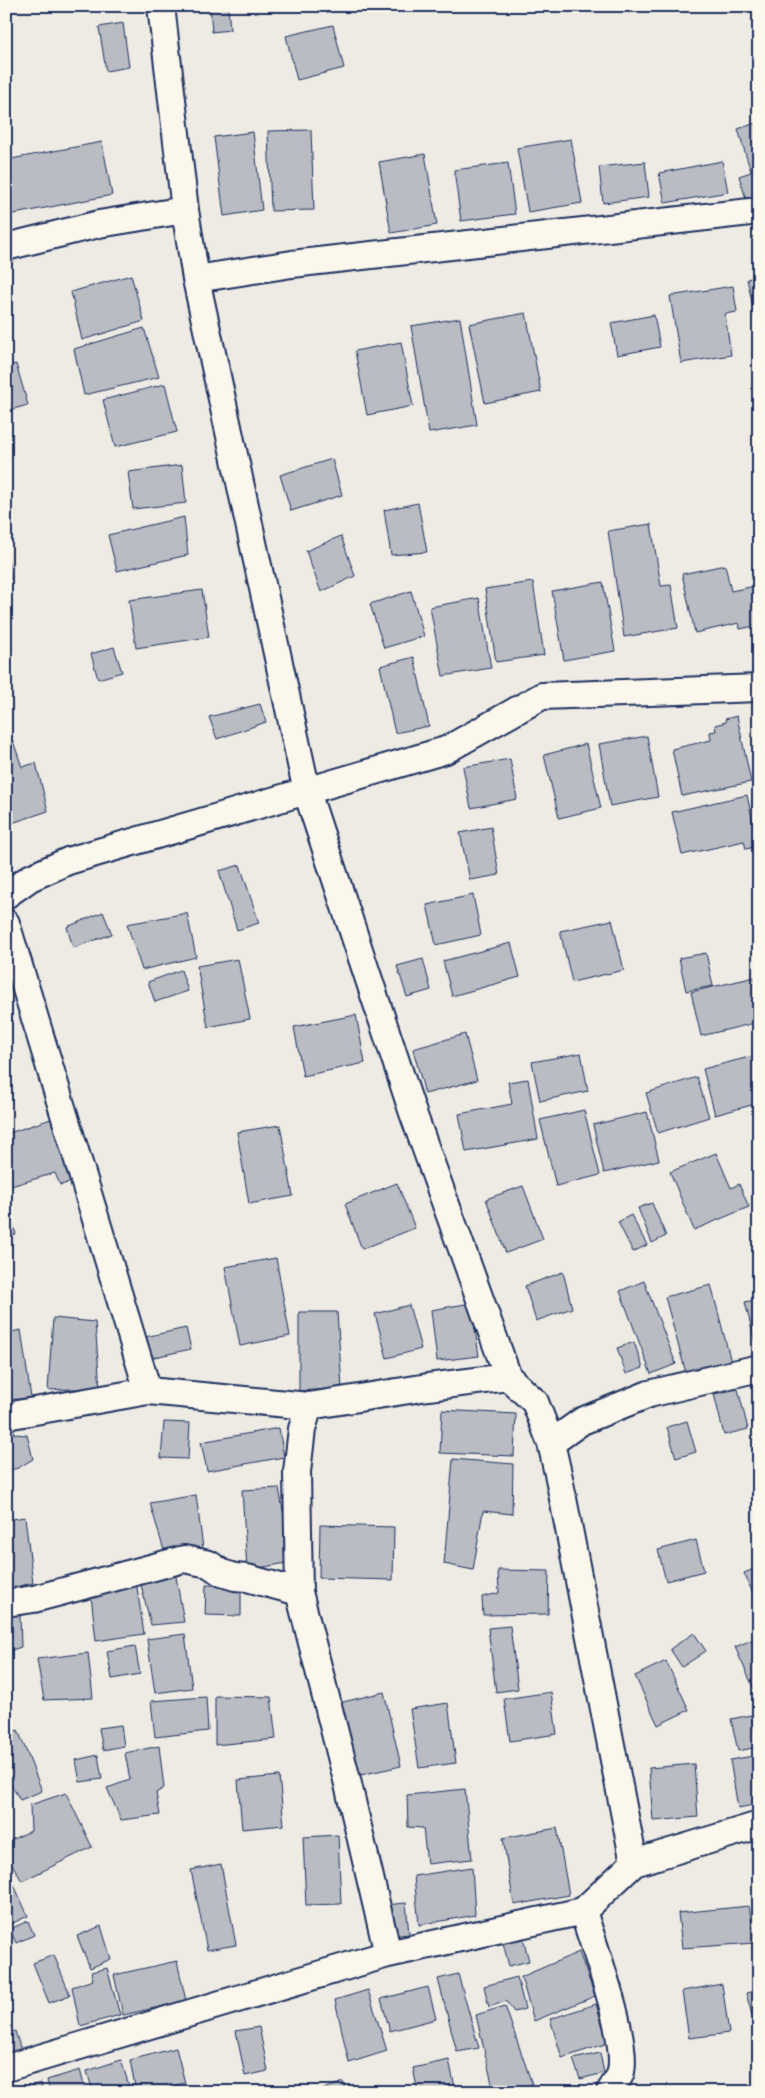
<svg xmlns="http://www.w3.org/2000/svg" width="765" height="2098" font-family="'Architects Daughter',sans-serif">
<rect width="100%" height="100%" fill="#eeebe4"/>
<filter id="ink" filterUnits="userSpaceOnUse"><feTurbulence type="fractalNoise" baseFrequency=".02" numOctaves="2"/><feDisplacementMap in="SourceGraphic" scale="10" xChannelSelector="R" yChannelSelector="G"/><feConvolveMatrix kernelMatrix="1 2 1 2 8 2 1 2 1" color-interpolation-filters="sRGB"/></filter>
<g filter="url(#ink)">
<path fill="#b9bcc3" stroke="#1b2f5e" d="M210,6h18l2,24 -18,2z
M123,23l6,44 -23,4 -7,-44z
M333,25l11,43 -47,12 -11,-44z
M759,122v73l-13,4 -7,-23 12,-4 -13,-43z
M311,130l3,80 -43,1 -3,-80z
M253,132l9,78 -38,6 -10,-79z
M571,139l11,64 -54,9 -11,-64z
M102,142l10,53 -103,20 -3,-15v-40z
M425,154l12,71 -46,8 -12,-71z
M722,161l6,31 -63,11 -6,-30z
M645,162l4,35 -46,6 -4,-36z
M508,163l7,51 -54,7 -7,-51z
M131,275l13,46 -62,19 -11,-48z
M759,276v49h-2l-10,-46z
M733,286l4,26 -12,2 6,41 -50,8 -11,-67z
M526,313l15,79 -56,11 -16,-79z
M654,315l6,32 -43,8 -6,-32z
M460,318l17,107 -48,8 -18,-107z
M144,328l15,49 -75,18 -10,-46z
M401,342l12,64 -46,9 -12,-64z
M16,364l12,41 -22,6v-45z
M165,384l12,48 -62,15 -12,-47z
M332,459l10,36 -51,16 -11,-36z
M182,465l4,38 -53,6 -5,-37z
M418,503l9,49 -36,3 -7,-45z
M184,517l4,38 -71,16 -9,-36z
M651,524l10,62 10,-1 7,43 -54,9 -16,-106z
M341,536l14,40 -34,16 -15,-41z
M6,540l5,39 -5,1z
M725,565l6,26 24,-5 4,19v20l-19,4 -1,-6 -44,10 -13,-59z
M533,582l11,73 -48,7 -11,-73z
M603,582l12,69 -51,9 -12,-69z
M202,590l7,47 -73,11 -7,-48z
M411,591l13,45 -40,12 -14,-44z
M479,598l12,70 -48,8 -13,-69z
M114,647l8,25 -24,7 -7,-25z
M414,657l15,69 -34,7 -15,-67z
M260,704l6,18 -49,17 -8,-22z
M737,716l14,66 -69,14 -10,-47 39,-9 -1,-8 6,-1 -1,-6 11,-3 -1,-3z
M647,736l11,61 -48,9 -11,-62z
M13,741l9,26 14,-4 12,48 -42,14v-83z
M586,744l15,64 -42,10 -15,-63z
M510,759l7,40 -46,9 -8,-41z
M747,795l11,51 -12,3 -2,-8 -62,14 -10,-43z
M491,827l8,48 -29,5 -10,-47z
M240,865l19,58 -22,7 -18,-59z
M473,895l8,40 -45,10 -9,-40z
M103,912l9,22 -39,14 -6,-21z
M187,913l9,44 -54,13 -15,-46z
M612,920l12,50 -52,12 -12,-51z
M511,943l9,34 -68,19 -9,-35z
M706,953l7,33 -27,5 -7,-33z
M238,959l12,60 -42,8 -11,-61z
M423,959l8,31 -24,7 -10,-31z
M181,970l7,21 -33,11 -7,-20z
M755,977l4,14v31l-58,14 -10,-44z
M356,1015l9,48 -62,13 -9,-49z
M465,1034l12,46 -52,14 -12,-45z
M581,1053l7,38 -48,10 -8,-39z
M757,1055l2,9v39l-44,12 -12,-46z
M697,1077l12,40 -51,16 -12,-40z
M528,1079l10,60 -72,13 -7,-38 53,-10 -4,-22z
M584,1110l16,65 -44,11 -16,-66z
M647,1112l12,48 -55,13 -11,-48z
M60,1116l20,64 -20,5 -5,-12 -47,14 -2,-53z
M280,1125l13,71 -44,8 -12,-72z
M716,1153l15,35 8,-4 10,23 -55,23 -24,-58z
M397,1183l18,45 -53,21 -17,-45z
M523,1186l20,53 -37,14 -20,-54z
M652,1203l14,33 -14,7 -14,-35z
M6,1205l10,29 -10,3z
M631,1215l16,30 -14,7 -15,-30z
M276,1258l14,78 -50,10 -15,-79z
M563,1272l9,36 -36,13 -11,-35z
M644,1281l32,83 -25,10 -31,-83z
M711,1285l20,77 -45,11 -21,-76z
M759,1299v50l-2,1 -12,-48z
M471,1303l8,53 -42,5 -6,-51z
M409,1305l12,44 -34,9 -12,-44z
M299,1312h38l5,76 -43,3z
M53,1318l42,4 5,66 -52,2z
M186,1328l5,21 -41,9 -5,-21z
M21,1330l10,68 -25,2v-67z
M634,1342l9,26 -17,6 -9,-26z
M738,1389l10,40 -24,6 -10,-41z
M442,1410l74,4 -2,42 -74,-3z
M10,1419l5,15 12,1 6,24 -15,9 -12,3v-51z
M687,1421l9,31 -20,6 -9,-31z
M164,1422l26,1 -2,36 -27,-1z
M279,1428l5,29 -77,14 -6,-29z
M453,1459l60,5 -1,50 -29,-3 -10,59 -29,-6z
M279,1488l13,74 -45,8 -5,-80z
M196,1495l7,53 -38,6 -15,-51z
M25,1517l8,66 -14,3 -5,8 -8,1v-75z
M320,1525l74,2 -1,53 -74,-2z
M696,1540l8,31 -38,10 -8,-31z
M759,1567v40l-15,-34z
M498,1570l51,1 -1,43 -65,1 -1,-18 17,-4z
M175,1571l9,51 -33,3 -12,-48z
M136,1581l8,53 -48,7 -6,-55z
M206,1585l35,1v30l-36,-1z
M6,1615h14l1,32 -15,5z
M510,1626l8,63 -22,3 -8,-64z
M694,1633l12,18 -24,16 -12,-18z
M185,1634l7,54 -37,5 -8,-54z
M759,1637v50l-5,2 -19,-42z
M135,1646l5,28 -28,5 -5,-28z
M88,1653l5,45 -49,2 -7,-41z
M666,1661l23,49 -31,15 -23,-49z
M384,1692l17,74 -45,10 -17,-73z
M551,1692l6,42 -47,7 -6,-42z
M215,1696l56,1 5,42 -61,6z
M206,1697l2,34 -53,6 -4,-36z
M448,1703l8,60 -37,5 -9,-59z
M751,1715l7,32 -20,4 -7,-32z
M121,1725l3,21 -21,4 -4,-22z
M18,1730l24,61 -22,9 -14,-24v-42z
M159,1746l5,42 -8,5 4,22 -39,5 -14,-32 23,-8 -5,-27z
M98,1755l4,24 -22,3 -4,-22z
M759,1755v49l-21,4 -8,-48z
M694,1764l4,53 -45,4 -4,-53z
M279,1776l5,49 -42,4 -4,-49z
M465,1789l7,70 -45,5 -4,-36 -15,-1 -1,-32z
M66,1793l26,54 -70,34 -16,-27v-12l25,-11 -1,-26z
M557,1828l12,67 -55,10 -11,-67z
M338,1835l3,69 -35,1 -3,-68z
M221,1864l15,81 -29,5 -16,-80z
M472,1867l3,48 -56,10 -5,-49z
M10,1876l18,40 -22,10v-48z
M406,1903l3,31 -20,2 -4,-31z
M749,1906l6,37 -73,5 -4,-35z
M28,1921l6,14 -18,8 -6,-14z
M101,1926l10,33 -21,9 -13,-32z
M523,1938l6,23 -20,5 -6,-23z
M579,1952l16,44 -61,25 -13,-44z
M54,1955l16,40 -21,8 -16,-40z
M177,1961l9,40 -63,14 -9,-40z
M107,1968l13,47 -40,11 -8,-39 21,-7 -2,-8z
M458,1974l21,74 -22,4 -19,-73z
M517,1977l8,32 -11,3 -8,-11 -17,6 -5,-21z
M722,1984l7,49 -40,5 -7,-47z
M428,1987l8,32 -46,12 -9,-32z
M368,1990l19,61 -38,12 -14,-63z
M759,1990v51l-13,-48z
M596,2004l12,39 -46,15 -12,-39z
M505,2006l27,78 -27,8h-11l-18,-77z
M259,2027l9,44 -23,5 -9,-45z
M15,2031l6,19 -15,4v-20z
M176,2048l9,35 -37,9h-12l-6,-32z
M600,2053l4,20 -24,6 -7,-20z
M121,2060l10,32h-38l-6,-21z
M449,2060l7,32h-38l-5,-24z
M80,2070l6,22h-36l-3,-12z
M343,2082l3,10h-30z
M41,2083l2,9h-32v-1z"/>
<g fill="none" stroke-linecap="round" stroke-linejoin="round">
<g stroke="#1b2f5e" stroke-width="30">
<path id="minor" d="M161,6l24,204 11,69 111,513 106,321 95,264 27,25 16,41 8,35 75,385
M6,247l93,-23 86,-14
M196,279l96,-15 467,-53
M6,895l24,-17 38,-17 378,-111 96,-54 217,-8
M6,923l142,468
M309,1406l-7,23 -5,43 2,120 48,188 41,174
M12,1415l136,-24 161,15 119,-19 80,-10
M551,1443l31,-22 67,-27 110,-26
M6,1603l28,-4 150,-40 25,5 13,9 13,4 12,1 52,14
M583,1911c11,36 45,126 38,161 -2,7 -8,13 -11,20
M6,2068l382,-114 195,-43 51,-48 125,-38"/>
</g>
<use href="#minor" stroke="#fbf7ec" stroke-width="26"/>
</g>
</g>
<rect width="765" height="2098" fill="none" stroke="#fbf7ec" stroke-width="25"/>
<rect x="12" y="12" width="740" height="2073" fill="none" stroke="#1b2f5e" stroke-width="2" filter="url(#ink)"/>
</svg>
